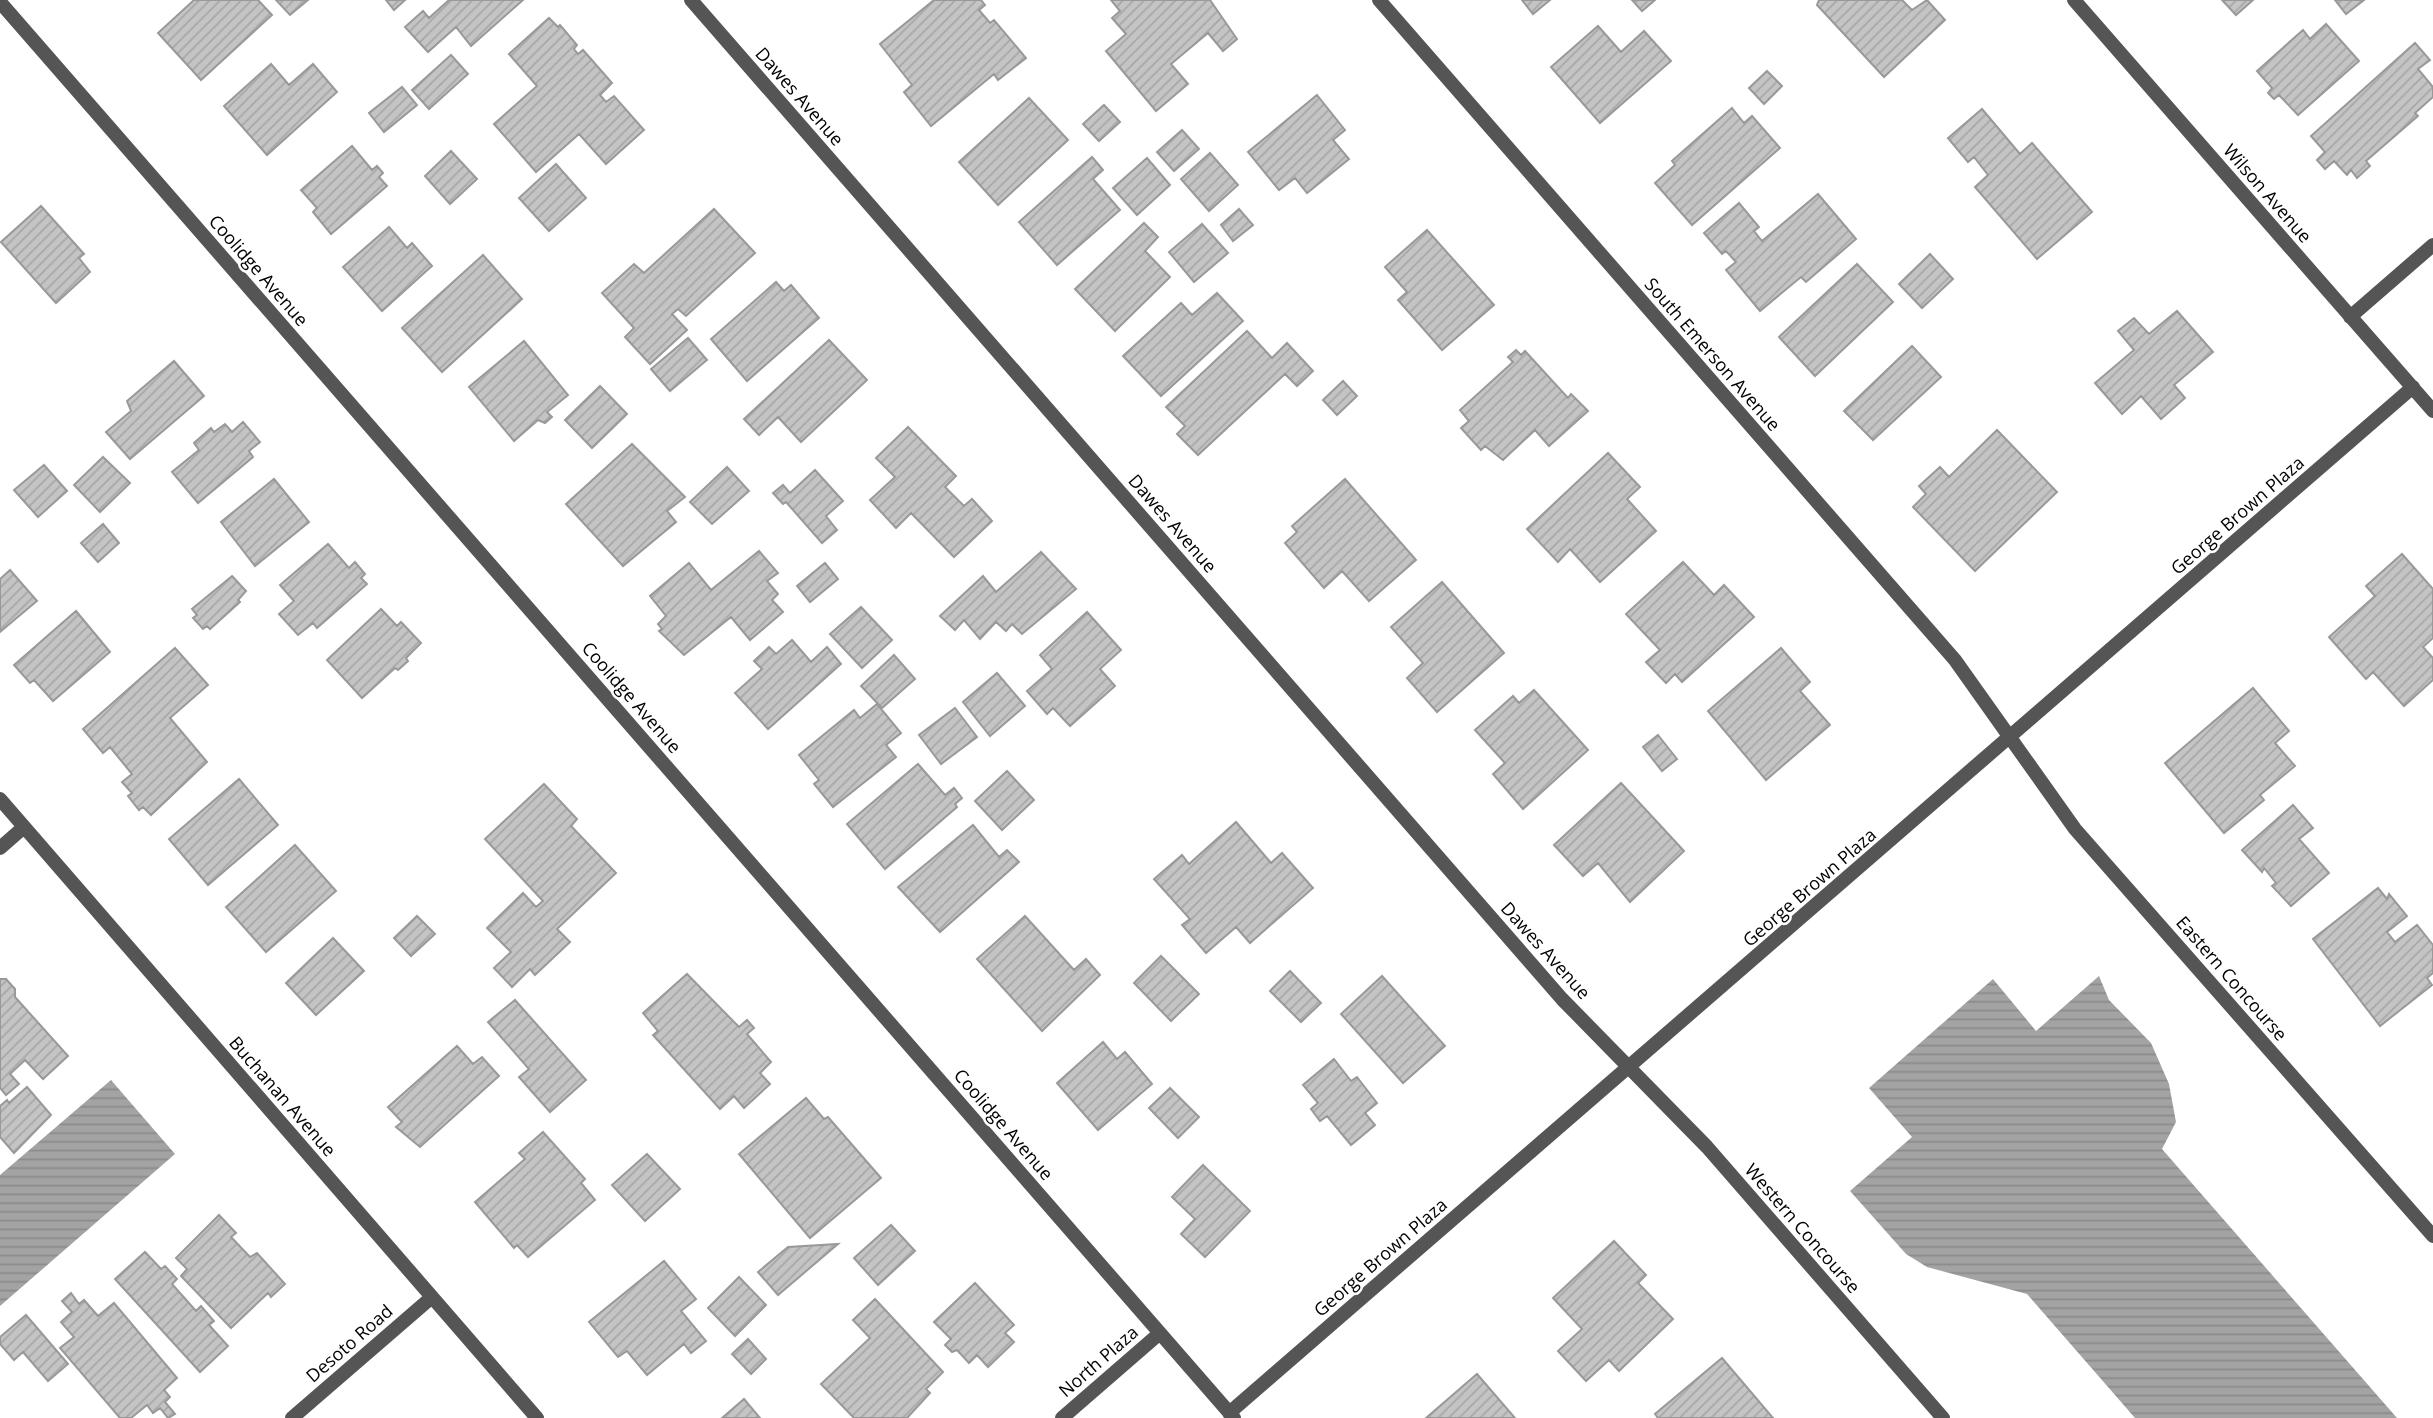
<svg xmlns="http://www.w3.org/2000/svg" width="2433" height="1418" font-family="'Open Sans',sans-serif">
<defs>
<pattern id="water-rules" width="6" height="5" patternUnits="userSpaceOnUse" patternTransform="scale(1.75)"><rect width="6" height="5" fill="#a3a3a3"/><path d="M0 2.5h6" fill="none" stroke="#8b8b8b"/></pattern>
<pattern id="building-hatch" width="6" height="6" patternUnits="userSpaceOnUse" patternTransform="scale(1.75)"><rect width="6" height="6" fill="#c4c4c4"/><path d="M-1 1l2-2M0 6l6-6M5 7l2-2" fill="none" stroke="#a7a7a7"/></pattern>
</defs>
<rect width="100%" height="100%" fill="#fff"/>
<path fill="url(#water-rules)" d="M2099,976l10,24 42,43 18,41 7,38 -14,27 235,269h-262l-108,-124 -100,-27 -21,-13 -56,-63 62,-54 -43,-49 124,-109 43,52z
M111,1080l64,74 -175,152v-131z"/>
<path fill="url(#building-hatch)" stroke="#999" stroke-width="2" d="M194,0h64l14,15 -71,65 -43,-47z
M276,0h32l-18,15z
M386,0h19l-11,10z
M449,0h74l-52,46 -15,-19 -28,25 -23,-25 18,-16 6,7z
M934,0h47l4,5 -6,5 11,13 4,-3 32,38 -28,22 -4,-6 -63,52 -27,-34 8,-7 -32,-41z
M1111,0h99l27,39 -14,12 -15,-18 -37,31 17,20 -32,27 -50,-60 20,-17 -14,-16 8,-7z
M1522,0h28l-17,14z
M1632,0h23l-13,11z
M1819,0h83l10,10 15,-10 18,20 -61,57 -67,-72z
M2222,0h31l-17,15z
M2335,0h29l-18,14z
M549,18l9,9 2,-2 17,20 -3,4 4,5 5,-4 29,33 -12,12 6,7 8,-6 30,34 -38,34 -27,-30 -43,38 -42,-48 43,-38 -28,-32z
M2326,24l33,37 -61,54 -19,-20 -5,4 -6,-6 4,-5 -15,-17 46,-41 7,9z
M1598,26l23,26 23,-21 27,30 -71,62 -49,-56z
M2415,43l15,17 -12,9 15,18v10l-18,16 3,3 -52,45 4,5 -13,12 -6,-8 -4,5 -13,-14 -9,8 -8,-9 8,-8 -14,-16z
M451,55l17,19 -39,35 -17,-19z
M271,64l18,21 24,-21 24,28 -70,63 -43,-49z
M1767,71l15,15 -18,18 -15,-16z
M402,87l15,18 -33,27 -15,-19z
M1317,95l28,35 -12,10 16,19 -42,34 -12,-15 -16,12 -31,-38z
M1029,98l39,42 -70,65 -39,-43z
M1104,105l16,17 -21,19 -16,-17z
M1732,108l12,15 8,-7 28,32 -88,77 -37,-42 20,-18 -3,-4z
M1982,109l38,45 12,-11 60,69 -55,47 -62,-72 13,-12 -14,-18 -6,5 -20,-24z
M1182,130l17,19 -25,22 -17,-19z
M352,146l20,24 5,-4 6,7 -4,4 8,9 -56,48 -18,-22 4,-4 -16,-18z
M451,151l26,28 -27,25 -25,-28z
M1210,153l28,32 -29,26 -28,-32z
M1092,157l11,13 -10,9 27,31 -63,55 -38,-43z
M1147,158l23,27 -33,30 -24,-27z
M556,164l30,34 -37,33 -30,-33z
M1818,194l38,45 -50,43 -5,-5 -41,34 -34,-41 10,-8 -10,-11 -4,3 -18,-21 35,-30 20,24 -5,4 8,10z
M41,206l43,48 -5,4 11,14 -34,31 -55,-61z
M714,209l41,44 -69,63 -8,-7 -6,5 15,16 -37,34 -25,-27 9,-9 -32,-35 32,-29 10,9z
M1239,209l14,16 -20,16 -12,-16z
M1144,223l14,14 -13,14 25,26 -55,54 -40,-42z
M1202,224l26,29 -34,29 -25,-30z
M389,227l18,21 5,-5 20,23 -50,45 -39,-44z
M1427,230l67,75 -52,45 -44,-50 9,-8 -22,-25z
M1930,254l23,25 -31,29 -23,-24z
M483,255l39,44 -80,73 -40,-44z
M1857,264l36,38 -78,74 -36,-39z
M776,282l8,9 7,-6 28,33 -72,63 -36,-42z
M1217,293l26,28 -82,75 -38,-40 58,-53 11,12z
M2177,311l36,41 -39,33 11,13 -24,21 -20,-23 -19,18 -27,-31 39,-33 -16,-19 16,-13 15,16z
M1247,331l25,27 15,-15 26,28 -16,15 -12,-12 -87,81 -21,-21 8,-8 -19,-19z
M688,338l19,22 -37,31 -19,-22z
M829,340l38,40 -66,62 -23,-25 -19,18 -15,-16z
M524,341l44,54 -21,17 5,5 -7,6 -7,-3 -24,21 -45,-54z
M1912,346l29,31 -68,63 -29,-29z
M1516,350l5,5 4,-4 43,47 3,-4 17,17 -39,35 -14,-16 -32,30 -18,-14 -4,4 -20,-22 8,-7 -9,-11 53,-48 -5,-5z
M174,361l30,35 -74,63 -24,-27 25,-21 -4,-10z
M1343,381l14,15 -20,19 -14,-15z
M600,386l27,28 -35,34 -27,-28z
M243,422l17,20 -11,9 4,6 -55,46 -26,-31 27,-22 -5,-7 17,-15 3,4 11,-8 7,8z
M908,427l48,49 -11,11 19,19 8,-7 20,22 -38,36 -43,-44 -15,15 -26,-28 25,-23 -19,-19z
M1997,430l60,62 -82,79 -62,-64 13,-13 -7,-8 21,-19 9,10z
M632,444l53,53 -18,14 9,11 -53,44 -57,-62z
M1608,453l32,34 -13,12 29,32 -56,51 -30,-33 -12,13 -31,-33z
M103,457l27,26 -30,29 -26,-27z
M44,465l23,26 -29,26 -24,-27z
M727,467l22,24 -37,33 -22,-22z
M815,470l28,31 -17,15 11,14 -15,13 -36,-41 -3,2 -10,-11 10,-8 7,8z
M274,479l35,43 -54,44 -34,-44z
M1345,479l71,81 -47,41 -27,-30 -18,17 -39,-45 12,-11 -5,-6z
M103,524l16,19 -21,19 -17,-19z
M328,544l21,24 6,-6 10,12 -4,4 6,6 -50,44 -4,-5 -15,12 -19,-21 15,-13 -14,-16z
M759,551l19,22 -11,8 11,13 -6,6 11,12 -33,28 -19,-23 -47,38 -25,-24 3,-2 -4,-5 8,-8 -16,-20 39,-33 22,27z
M1041,552l35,37 -54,45 -10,-10 -6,7 -10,-9 -16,17 -16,-19 -9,10 -15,-14 43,-40 13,16z
M2402,554l31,35v49l-10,9 10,11v22l-29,26 -31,-34 -7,7 -37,-42 46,-41 -9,-10z
M1683,562l31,33 10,-10 30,32 -72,65 -7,-8 -9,9 -20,-21 14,-12 -34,-36z
M825,563l13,16 -28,23 -13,-16z
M10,570l27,31 -37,31v-53z
M232,576l14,15 -8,9 2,2 -30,27 -3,-3 -4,3 -10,-11 4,-3 -5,-6z
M1442,582l62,71 -67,59 -30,-34 16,-15 -32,-36z
M861,607l31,33 -30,28 -32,-34z
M381,609l16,17 4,-4 20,21 -15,15 2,3 -10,9 -3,-2 -33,30 -35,-38z
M76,611l34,41 -57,49 -19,-21 -4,3 -16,-18z
M1087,612l34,38 -21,19 15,17 -45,40 -17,-18 -6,6 -20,-23 25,-22 -12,-14z
M792,640l19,22 16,-15 14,17 -73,65 -33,-36 27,-24 -8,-8 15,-14 7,7z
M175,648l33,37 -38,33 37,44 -56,53 -8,-8 -4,3 -11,-14 4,-3 -10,-11 10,-8 -22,-27 -7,6 -20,-24z
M1781,648l29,34 -10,9 30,34 -64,55 -58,-69z
M894,655l21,24 -33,29 -21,-22z
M997,673l28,33 -35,30 -27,-34z
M2253,688l36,43 -14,12 20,23 -35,29 4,5 -40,33 -59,-70z
M1534,690l54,60 -65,59 -30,-35 12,-11 -30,-33 38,-34 6,7z
M877,704l24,29 -15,12 10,12 -63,50 -19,-23 5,-4 -20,-25 55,-45 6,8z
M955,708l22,29 -36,27 -22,-29z
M1658,735l19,24 -15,12 -19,-24z
M918,764l27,31 9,-7 8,10 -7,6 2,3 -72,62 -38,-45z
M1007,771l27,29 -32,30 -27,-29z
M239,779l39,46 -70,60 -39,-46z
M1621,783l63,68 -54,51 -32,-39 -15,13 -29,-31z
M544,784l33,35 -6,7 45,47 -59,56 13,13 -35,33 -5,-6 -18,18 -18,-19 17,-16 -24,-24 36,-35 13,14 7,-6 -58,-62z
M2293,805l20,23 -14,11 30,34 -38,33 -19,-20 4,-3 -12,-15 -2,4 -20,-22z
M1236,822l35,41 11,-10 31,35 -63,55 -14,-16 -30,26 -24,-28 8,-6 -36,-40 28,-24 7,9z
M973,825l26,32 8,-7 12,12 -79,70 -42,-45z
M295,845l41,46 -70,61 -40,-45z
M2378,888l9,11 2,-5 18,22 -20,16 8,10 22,-17 16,20v28l-6,5 5,7 -52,41 -67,-87z
M417,916l18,18 -24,22 -17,-18z
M1025,916l49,54 12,-11 14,16 -58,56 -65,-72z
M333,938l31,33 -48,44 -30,-32z
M1161,956l38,38 -28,27 -37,-38z
M1290,971l31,32 -20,19 -31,-31z
M687,974l52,53 8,-7 7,8 -7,6 24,28 -11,11 10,11 -26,24 -10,-12 -14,13 -67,-74 5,-4 -15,-18z
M1382,976l63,70 -42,37 -62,-69z
M0,979h6l9,10v8l53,59 -25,23 -18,-19 -15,14 9,10 -13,11 -6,-7z
M515,1000l71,80 -36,32 -31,-35 10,-8 -41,-47z
M1103,1042l14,17 8,-7 27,32 -54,46 -41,-47z
M457,1046l16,18 9,-7 17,19 -79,71 -24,-20 6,-5 -14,-15z
M1334,1059l17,22 6,-4 20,26 -12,10 10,12 -24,20 -24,-29 -7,5 -9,-12 7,-6 -15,-18z
M27,1087l24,28 -37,38 -14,-16v-31l7,-6 2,3z
M1170,1088l29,29 -21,21 -29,-30z
M806,1098l18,21 4,-2 53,61 -71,60 -71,-84z
M543,1132l42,47 -4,4 14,17 -67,57 -11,-12 -3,3 -39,-46 50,-43 -6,-6z
M647,1154l33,35 -35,32 -33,-36z
M1203,1165l47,46 -45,46 -24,-23 14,-15 -23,-22z
M219,1215l17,18 -5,4 19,20 7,-4 28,31 -14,13 -3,-4 -37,35 -50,-52 6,-7 -11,-11z
M891,1225l24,26 -37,34 -24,-27z
M1614,1241l32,34 -8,8 35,36 -54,52 -10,-11 -23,21 -28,-30 24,-22 -29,-31z
M838,1244l-60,51 -20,-23 30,-25z
M145,1252l16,17 4,-3 12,13 -5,5 24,27 5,-5 13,15 -5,4 19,21 -28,26 -85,-93z
M664,1261l32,38 -15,12 25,30 -15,12 -7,-9 -37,31 -20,-24 -9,6 -29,-35z
M739,1277l27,28 -31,31 -27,-28z
M975,1283l39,42 -9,8 9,9 -26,25 -11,-12 -8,8 -12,-13 -5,2 -7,-7 6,-6 -17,-17z
M71,1293l8,11 5,-4 14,16 16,-13 63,75 -13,12 6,7 -5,5 10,12 -7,4 -8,-10 -7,5 -6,-8 -16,13h-11l-60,-70 14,-11 -13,-15 11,-10 -10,-11z
M875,1299l68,73 -17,17 4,4 -23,25h-53l-33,-34 49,-46 -17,-18z
M26,1315l42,49 -20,17 -25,-29 -9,8 -14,-16v-7z
M748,1339l18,20 -15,15 -19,-20z
M1722,1358l51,60h-115l-3,-4z
M1477,1374l38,44h-89z
M744,1399l16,19h-38z"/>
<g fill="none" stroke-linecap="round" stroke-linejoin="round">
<path stroke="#555" stroke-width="14" d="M691,0l871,999 145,148 236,271
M1379,0l576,660 120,169 358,407
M2074,0l359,411
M0,2l1234,1416
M2350,317l83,-72
M0,799l537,619
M0,848l24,-21
M1229,1413l1184,-1026
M292,1418l140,-121
M1062,1418l98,-85"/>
</g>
<g text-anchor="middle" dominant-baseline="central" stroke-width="5" stroke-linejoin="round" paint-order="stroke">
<g font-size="18" fill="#000" stroke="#fff">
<text transform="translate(800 96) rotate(49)">Dawes Avenue</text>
<text transform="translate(2268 193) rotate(49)">Wilson Avenue</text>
<text transform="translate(259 270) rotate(49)">Coolidge Avenue</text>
<text transform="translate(1713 354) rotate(49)">South Emerson Avenue</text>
<text transform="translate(2237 515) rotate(-41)">George Brown Plaza</text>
<text transform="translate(1173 523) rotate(49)">Dawes Avenue</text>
<text transform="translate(632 697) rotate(49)">Coolidge Avenue</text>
<text transform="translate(1809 887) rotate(-41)">George Brown Plaza</text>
<text transform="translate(1546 950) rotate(48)">Dawes Avenue</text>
<text transform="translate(2232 978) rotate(49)">Eastern Concourse</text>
<text transform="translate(283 1096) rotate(49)">Buchanan Avenue</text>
<text transform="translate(1004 1124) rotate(49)">Coolidge Avenue</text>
<text transform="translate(1803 1228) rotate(49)">Western Concourse</text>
<text transform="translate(1380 1257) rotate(-41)">George Brown Plaza</text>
<text transform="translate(349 1343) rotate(-41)">Desoto Road</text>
<text transform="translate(1098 1361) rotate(-41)">North Plaza</text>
</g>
</g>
</svg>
